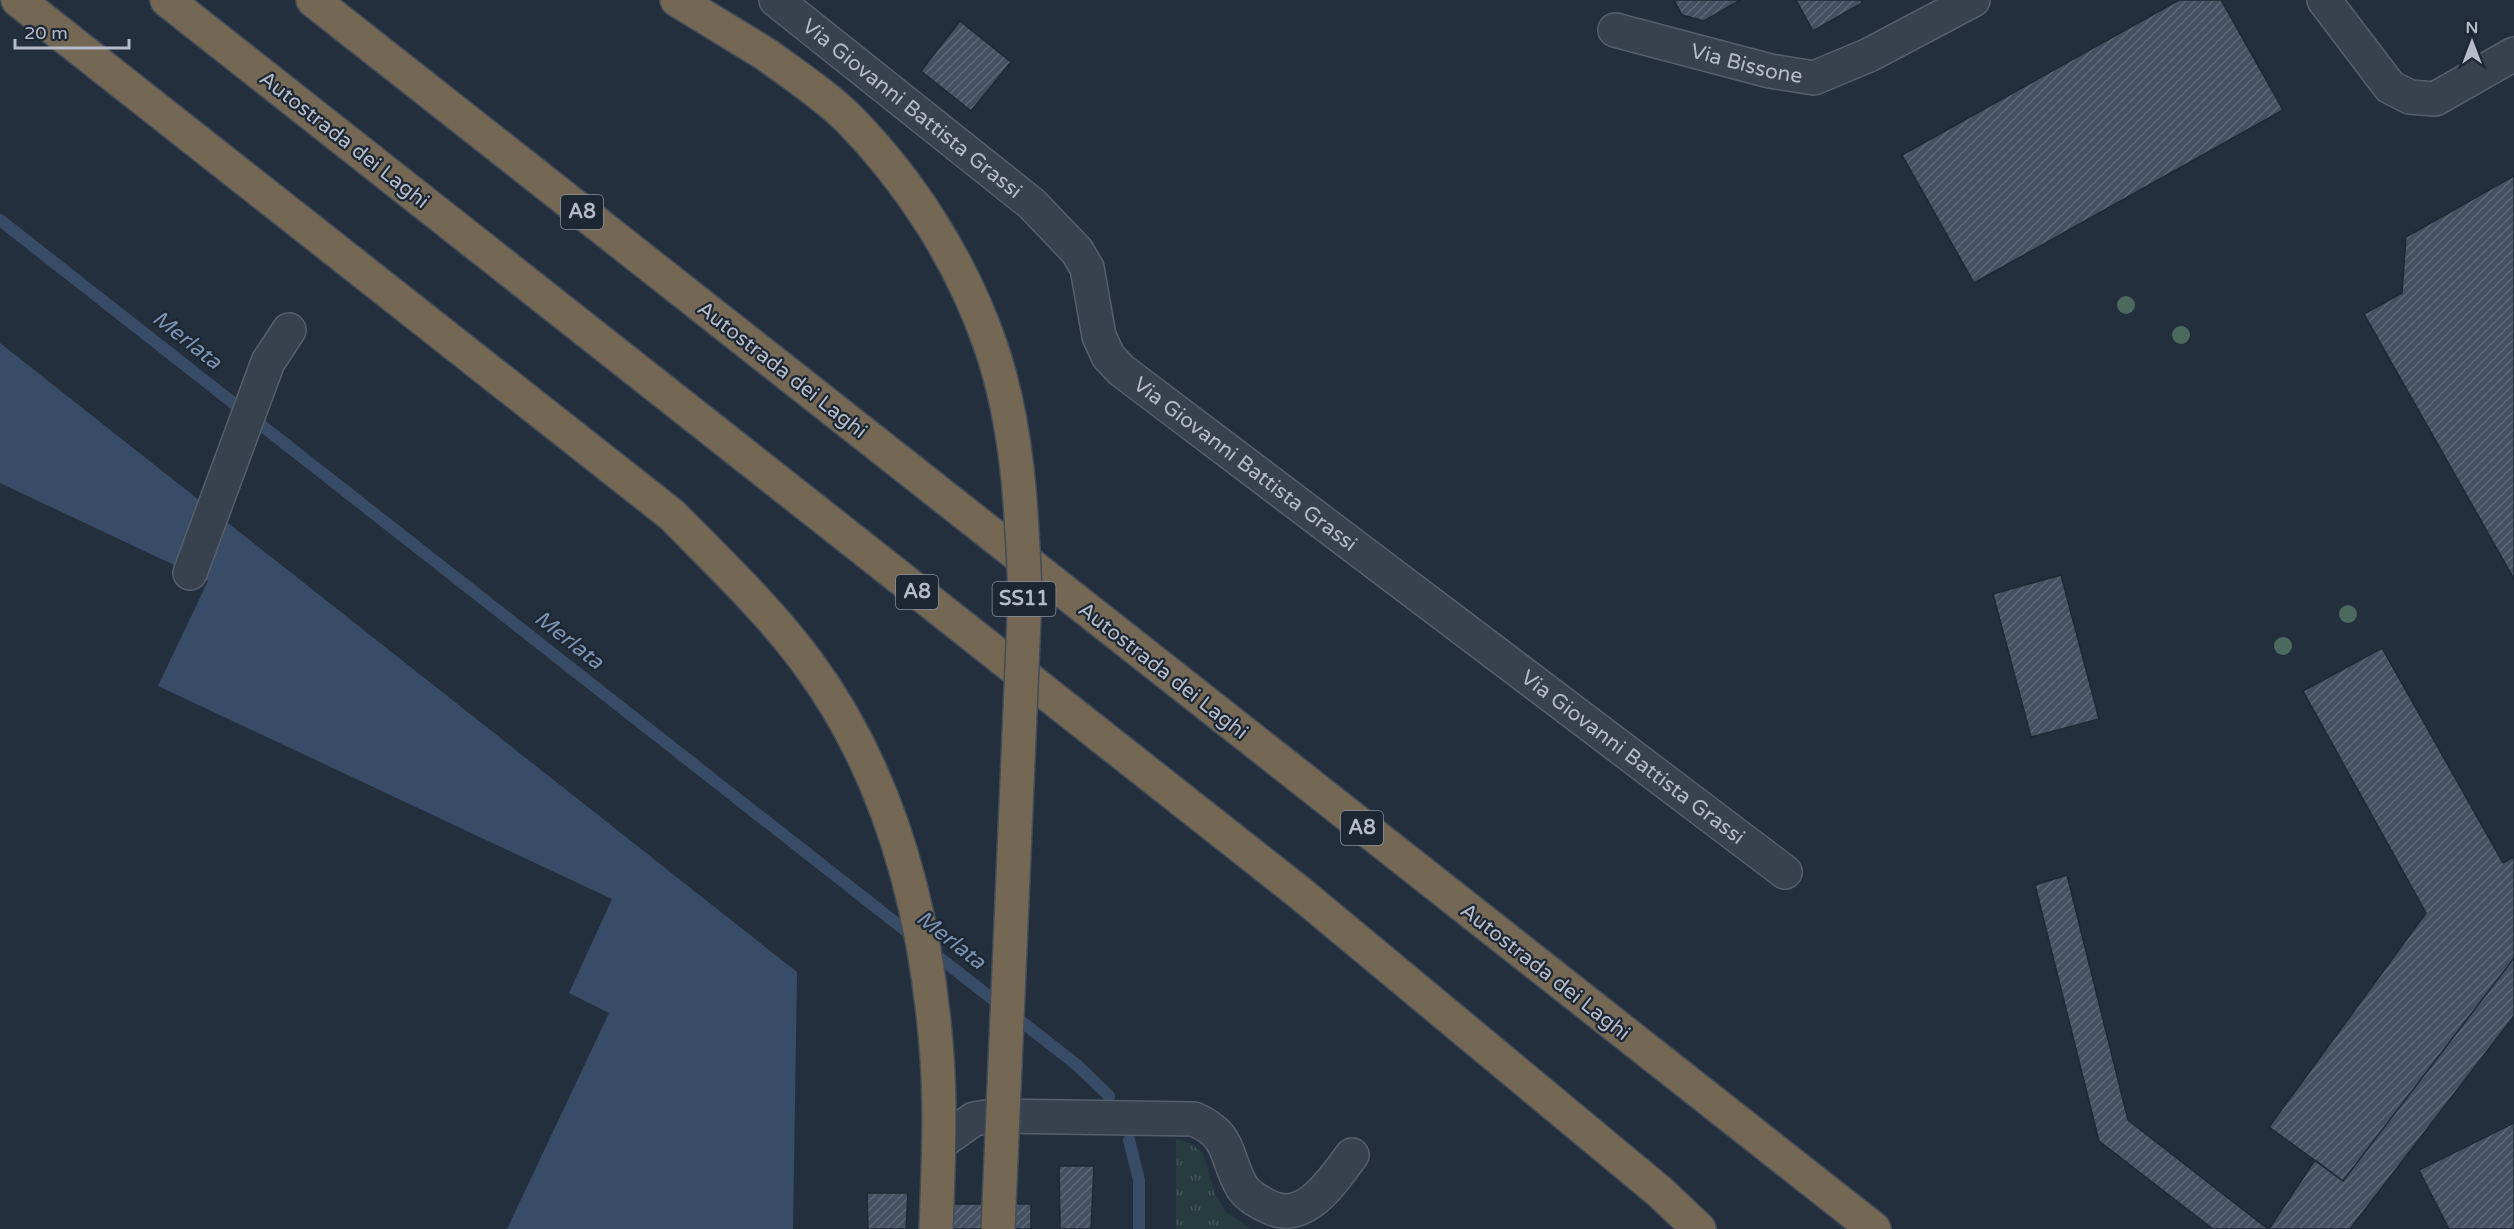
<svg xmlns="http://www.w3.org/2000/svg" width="2514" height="1229" font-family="'Varela Round',sans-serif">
<defs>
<pattern id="grass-tufts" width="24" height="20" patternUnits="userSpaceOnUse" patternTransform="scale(1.5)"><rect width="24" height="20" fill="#263c3f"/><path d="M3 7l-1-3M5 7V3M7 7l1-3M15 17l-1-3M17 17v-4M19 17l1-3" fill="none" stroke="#435659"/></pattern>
<pattern id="building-hatch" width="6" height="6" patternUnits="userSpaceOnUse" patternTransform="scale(1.5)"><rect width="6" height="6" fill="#455162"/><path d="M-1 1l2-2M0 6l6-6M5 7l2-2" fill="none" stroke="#5d6877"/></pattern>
</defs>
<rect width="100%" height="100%" fill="#242f3e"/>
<path fill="url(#grass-tufts)" d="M1176,1139l14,4 13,10 12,42 11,17 25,17h-75z"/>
<path fill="#394c67" d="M0,343l797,629 -4,257h-286l102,-216 -40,-20 43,-94 -454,-213 50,-105 -208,-98z"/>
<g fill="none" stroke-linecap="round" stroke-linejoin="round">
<path stroke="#394c67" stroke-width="12" d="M0,220l915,718
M931,951l146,114 32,31
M1129,1140l10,40v49"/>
</g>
<path fill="url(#building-hatch)" stroke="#1f2835" stroke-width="1.5" d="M1674,0h66l-36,21 -22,-6z
M1796,0h65l1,3 -49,28z
M2179,0h42l62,110 -309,173 -72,-128z
M960,21l51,41 -40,49 -50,-40z
M2514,176v403l-150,-265 38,-21 4,-56z
M2061,575l38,144 -68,18 -38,-143z
M2382,648l121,215 11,-6v101l-171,223 -74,-54 157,-214 -123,-222z
M2067,875l61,245 140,109h-55l-114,-88 -64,-256z
M2514,958v58l-164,213h-81l46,-69 28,21z
M2514,1123v106h-65l-30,-59z
M1059,1166h35l-3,63h-31z
M867,1193h41l-2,36h-38z
M928,1204h103v25h-103z"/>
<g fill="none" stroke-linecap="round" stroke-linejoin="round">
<g stroke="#565f6c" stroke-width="36">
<g id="minor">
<path id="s1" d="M776,0l256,204 45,47 10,17 12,68 9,20 13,14 664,502"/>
<path d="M2324,0l66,87 20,10 25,2 79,-45"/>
<path id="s2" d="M1615,30l155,41 44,7 55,-23 104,-55"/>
<path d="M190,573l78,-211 21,-32"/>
<path d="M947,1138l27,-19 18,-3 202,3c39,17 30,37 48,68 6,9 15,14 25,19 38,20 66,-26 85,-51"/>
</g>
</g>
<g stroke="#434c59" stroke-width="36">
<path id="highway" d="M18,0l654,515c46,47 96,94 135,147 84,113 120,256 130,395 4,57 1,115 -1,172
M167,0l1133,893 360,299 39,37
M313,0l1561,1229
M677,0l90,55"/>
</g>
<use href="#minor" stroke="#38414e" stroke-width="33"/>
<use href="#highway" stroke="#746855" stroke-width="33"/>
<g stroke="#434c59" stroke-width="36" stroke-linecap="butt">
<path id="highway-bridge" d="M767,55c27,20 58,40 82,64 62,63 112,142 141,225 28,80 32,167 35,251l-27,634"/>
</g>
<use href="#highway-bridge" stroke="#746855" stroke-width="33"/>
</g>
<g fill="#4b6a5d">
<circle cx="2126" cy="305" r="9"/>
<circle cx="2181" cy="335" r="9"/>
<circle cx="2348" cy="614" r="9"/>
<circle cx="2283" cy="646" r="9"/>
</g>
<g text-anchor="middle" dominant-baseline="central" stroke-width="4.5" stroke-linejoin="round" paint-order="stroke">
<g fill="#1d2633" stroke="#878f9c" stroke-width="1.5">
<rect x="561" y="195" width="42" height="34" rx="4.5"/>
<rect x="896" y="575" width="42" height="34" rx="4.5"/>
<rect x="992.5" y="582" width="63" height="34" rx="4.5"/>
<rect x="1341" y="811" width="42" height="34" rx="4.5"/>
</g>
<g font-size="20" font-weight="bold" fill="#b4bcc9">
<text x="582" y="212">A8</text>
<text x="917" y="592">A8</text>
<text x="1024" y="599">SS11</text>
<text x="1362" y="828">A8</text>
</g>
<g font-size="21" fill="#b4bcc9" stroke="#1d2633">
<text stroke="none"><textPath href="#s2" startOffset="136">Via Bissone</textPath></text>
<text stroke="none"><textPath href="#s1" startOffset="174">Via Giovanni Battista Grassi</textPath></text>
<text transform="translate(344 140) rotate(38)">Autostrada dei Laghi</text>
<text transform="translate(782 370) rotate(38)">Autostrada dei Laghi</text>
<text stroke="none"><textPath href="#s1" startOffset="678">Via Giovanni Battista Grassi</textPath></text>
<text transform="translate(1163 671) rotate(38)">Autostrada dei Laghi</text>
<text stroke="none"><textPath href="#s1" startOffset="1164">Via Giovanni Battista Grassi</textPath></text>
<text transform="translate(1545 972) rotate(38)">Autostrada dei Laghi</text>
</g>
<g font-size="22" font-style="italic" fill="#7c92b1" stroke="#1d2633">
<text transform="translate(187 340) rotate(38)">Merlata</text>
<text transform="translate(569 640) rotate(38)">Merlata</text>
<text transform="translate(951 940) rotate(38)">Merlata</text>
</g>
</g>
<g transform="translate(2472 42)" stroke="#1d2633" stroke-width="4.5" paint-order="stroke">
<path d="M0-4.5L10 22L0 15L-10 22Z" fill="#b4bcc9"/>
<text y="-9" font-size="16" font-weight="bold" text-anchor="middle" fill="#b4bcc9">N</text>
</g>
<path d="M15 39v9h114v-9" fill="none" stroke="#b4bcc9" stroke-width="3"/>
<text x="24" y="39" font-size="18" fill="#b4bcc9" stroke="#1d2633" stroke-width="4.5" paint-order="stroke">20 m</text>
</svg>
